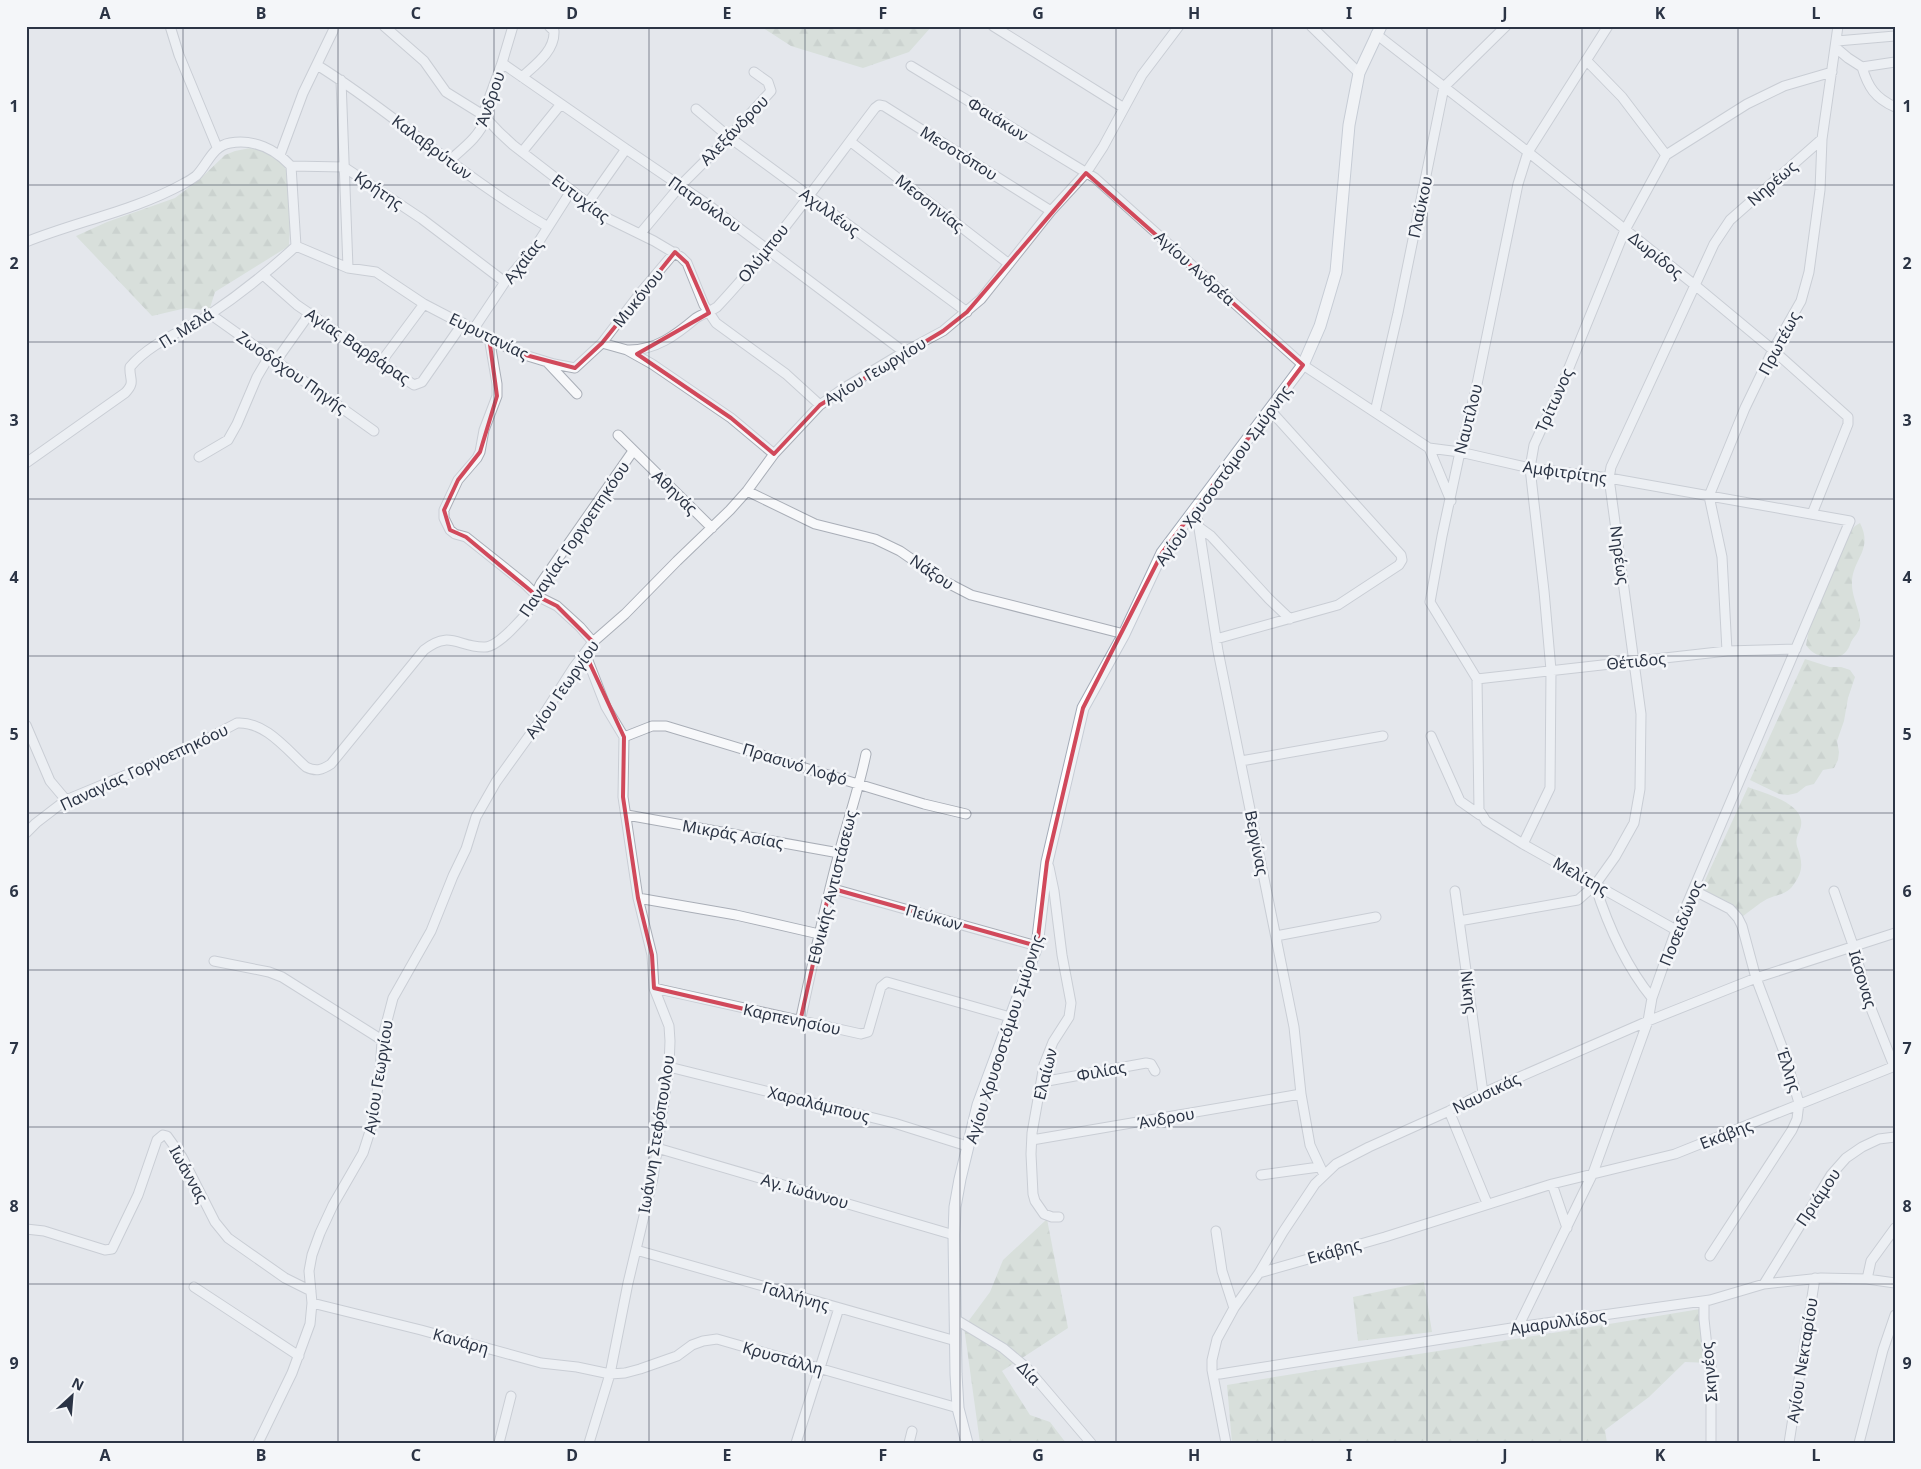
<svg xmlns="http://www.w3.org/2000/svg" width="1921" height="1469" font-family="'Noto Sans',sans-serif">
<defs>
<pattern id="forest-firs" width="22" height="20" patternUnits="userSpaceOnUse" patternTransform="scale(1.25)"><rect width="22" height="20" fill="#c9d6c5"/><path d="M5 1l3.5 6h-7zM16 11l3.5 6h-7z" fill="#adb8ab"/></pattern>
</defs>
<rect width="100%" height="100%" fill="#e4e7ec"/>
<path fill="url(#forest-firs)" d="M760,26h172l-23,26 -46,16 -72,-22z
M250,148c8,2 21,3 27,7 18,13 13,71 12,91l-74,46 -6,19 -23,-3 -34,8 -76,-80 31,-14 68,-24 25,-19 25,-24 10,-4z
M1860,523c14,28 -9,36 -8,62 0,13 10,30 8,41 -1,7 -6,10 -9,16 -3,10 -9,16 -19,15 -12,0 -20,-3 -26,-12l3,-16 40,-96 6,-7z
M1805,659l25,8h11l9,3 5,7 -7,21 -4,23 -7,20 2,11 -1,8 -4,8 -11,2 -9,14 -8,2 -9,7 -9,2 -9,-1 -29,-14z
M1748,787c16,6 50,15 53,33 2,10 -7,16 -4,26 6,17 7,26 -6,42 -7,7 -16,7 -24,11 -9,5 -17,12 -25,18l-14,-15 -27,-13z
M1047,1219l21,109 -66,43 28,44 20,7 16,21h-86l-16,-116 26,-35 13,-32z
M1424,1282l8,50 -74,9 -5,-44z
M1706,1308l4,55 -25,-1 -36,35 -44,33 2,13h-375l-5,-58c159,-27 320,-50 479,-77z"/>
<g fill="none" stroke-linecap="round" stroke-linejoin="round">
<g stroke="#a9aeb7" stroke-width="11">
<path id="minor" d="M170,26l9,29 38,92
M384,26l40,35 22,31 37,23 16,17 14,13 75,58 13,12 53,26 27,16 6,6 17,42 12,18 70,51 34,31
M993,26l131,82
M1311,26l48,47
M1608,26l-80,126 -10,32 -42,205 -16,63 -18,84 -12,66 47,77 2,131 7,11 37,23 153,86
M1376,34l152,118 168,134 77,64 75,67v7l-36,90
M1837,41l58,-5
M1835,47l13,11 14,9 33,-5
M1586,60l36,37 44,58
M502,63l124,86 81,55 197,148
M317,65c47,29 89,64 133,96 32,24 64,46 98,66
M911,66l184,112 208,187 126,83 31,4 70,16 79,10 241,43 -174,409 -24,68 -4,23 -55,152 -75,154
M1862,67c6,20 13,31 33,40
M522,77c13,-12 33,-26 32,-46l-5,-5
M341,80l7,188
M696,109l33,28 238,175
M851,142l158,122
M522,152l39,-48
M280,155l23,-62 30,-62 1,-5
M449,161c13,-12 30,-24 36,-41l-2,-5 19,-52 11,-37
M588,203l38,-54
M640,234l40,-48 49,-49 42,-46 -3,-9 -14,-10
M26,242c52,-21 108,-31 157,-58 4,-2 9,-5 13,-8 12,-12 16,-30 34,-33 24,-4 45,6 61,23l53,1 78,52 83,63
M296,246l52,22 28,4 48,32 94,49 36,11 21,4 27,-25 25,7 25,14 79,54 43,36
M263,275l34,30 117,80 8,-3 41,-59
M210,314l164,117
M473,330l32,-48 31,-36 35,-55
M489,337l8,47v12l-13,34 -4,22 -3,6 -19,22 -14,30v8l6,12 5,4 11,3 59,47 12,12 20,10 23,21 13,15
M602,343l39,-51 34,-40
M627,350c28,1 49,-15 69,-32 8,-5 14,-6 21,-11 58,-62 107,-132 158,-199l4,-3 5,1 167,105
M276,361l34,-48
M381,362l43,-58
M547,362l30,32
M1375,412l23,-99 46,-226 62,-61
M618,435l94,93
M1429,448l22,53
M199,457l29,-17 9,-16 20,-47 13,-22
M26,463l99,-70c11,-11 4,-14 5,-26 20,-24 53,-36 79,-52 31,-21 60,-44 87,-69l-5,-80
M747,491l68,33 60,15 25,12 42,29 29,15 153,39
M1196,509l22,142 76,376 7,67 9,51 14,30
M1200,528l11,8 58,63 21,20
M1216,639l122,-34 61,-40 3,-5 -1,-5 -131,-145
M1727,651l-5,-94 -13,-61 36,-88 28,-58 28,-49 8,-29 11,-82 2,-51 16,-113
M585,653l21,54 18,30 -1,60 15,101 14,57 2,33 15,38 1,15 -1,26 -16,111 -25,105 -18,91 -21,69
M1477,679l250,-28 69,-2
M26,725l24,56 16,19
M1431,736l29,65 20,14
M624,737l28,-11h14l258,78 42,10
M1241,761l142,-25
M627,815l212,38
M26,833l10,-10 30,-23 120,-50 51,-27c28,-2 50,27 69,44 10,5 16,3 25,-3l93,-114c27,-21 34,-2 61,-3 13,0 38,-29 46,-39 6,-8 5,-17 10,-25l92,-132
M1523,844l27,-56 1,-118 -7,-79 -14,-123 4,-23 32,-70 59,-145 41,-75 81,-51 37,-18 48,-14
M1049,867l5,24 8,64 9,48 -2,14 -16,25 -9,23 -12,68 -1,21 2,40 2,7 9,13 8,3h7
M1595,885c13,41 30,80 57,113
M830,888l207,58
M1693,890l37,19 8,9 4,8 14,52 28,74 15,51 -2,16 -5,11 -82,126
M1455,891l28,202
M1834,891l20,57 16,58 24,60
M638,898l98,17 83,19
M1459,921l119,-21 17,-15 20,-28 19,-34 6,-34 1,-75 -32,-236 2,-11 103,-223 16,-24 92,-81
M1276,936l100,-19
M214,961l55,11 13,5 100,63
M654,988l207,46 7,-2 13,-45 6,-5 123,35
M800,1022c12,-56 24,-113 39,-169 9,-33 20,-65 27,-99
M669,1067l225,56 73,23
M1042,1082l104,-19 5,1 4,7
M1449,1111l38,92
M1032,1140l269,-46
M657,1148l297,87
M1261,1175l58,-8
M1552,1184l15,44
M26,1229l18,2 61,19 7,-1 26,-54 19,-55 6,-5 4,1 15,21 33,65 13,16 57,40 26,13
M1216,1231l6,40 12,37
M636,1250l320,91
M1259,1273l126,-36 167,-53 123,-30 220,-88
M1867,1279l4,-18 24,-33
M1764,1284l67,-109 15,-17 16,-11 17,-8 16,-2
M194,1287l105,69
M1704,1302v17l3,28 4,16v80
M312,1303l109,27 120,33 36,4 33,7 15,-1 15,-4 37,-13 15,-11 11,-4 14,-2 241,69
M955,1319l48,29 24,20 64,75
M1220,1374l298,-47 192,-27 54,-16 57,-6 46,1 28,4
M258,1443l34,-70 18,-49 2,-21 -3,-32 3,-16 8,-22 13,-28 30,-52 9,-28 8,-52 2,-33 11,-42 38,-67 22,-55 13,-27 10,-32 20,-35 41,-57 37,-58 19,-25 32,-28 52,-53 53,-51 17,-19 27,-37 46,-49 24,-17 60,-36 39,-21 38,-32 70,-88 35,-38 17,-26 39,-72 37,-49
M499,1443l12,-47
M796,1443l43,-135
M909,1443l3,-12
M1226,1443l-14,-73v-10l5,-21 17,-31 25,-35 24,-41 32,-48 21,-20 33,-17 80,-36 34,-18 165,-72 108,-43 139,-45
M1789,1443l26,-165
M1859,1443l24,-93 12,-35"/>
</g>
<g stroke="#a3abb8" stroke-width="13">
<path id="major" d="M967,1443l-9,-35 -2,-34 -2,-139 1,-28 5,-28 18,-74 59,-159 10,-84 36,-154 41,-74 38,-81 141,-188 17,-39 16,-54 13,-147 10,-52 22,-47"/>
</g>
<use href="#minor" stroke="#f7f8fa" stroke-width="9"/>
<use href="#major" stroke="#fff" stroke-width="11"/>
</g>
<path d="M0 0H1921V1469H0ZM1086,173l217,192 -141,188 -79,155 -36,154 -10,84 -207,-58 -30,134 -146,-34 -2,-33 -14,-57 -15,-101 1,-60 -39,-84 8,-11 -36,-36 -20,-10 -71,-59 -16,-7 -6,-20 14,-30 22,-28 17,-56 -8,-59 29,16 57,15 27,-25 73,-91 12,11 22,50 -72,41 94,64 43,36 46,-49 123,-74 24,-19z" fill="#e4e7ec" fill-opacity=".55" fill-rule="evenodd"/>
<path fill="none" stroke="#d1495b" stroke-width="4" stroke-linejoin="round" d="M1086,173l217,192 -141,188 -79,155 -36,154 -10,84 -207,-58 -30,134 -146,-34 -2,-33 -14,-57 -15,-101 1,-60 -39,-84 8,-11 -36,-36 -20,-10 -71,-59 -16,-7 -6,-20 14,-30 22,-28 17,-56 -8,-59 29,16 57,15 27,-25 73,-91 12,11 22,50 -72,41 94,64 43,36 46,-49 123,-74 24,-19z"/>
<path fill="none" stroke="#2b3445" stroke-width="1" stroke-opacity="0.55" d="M183,26v1417M338,26v1417M494,26v1417M649,26v1417M805,26v1417M960,26v1417M1116,26v1417M1272,26v1417M1427,26v1417M1582,26v1417M1738,26v1417M26,185h1869M26,342h1869M26,499h1869M26,656h1869M26,813h1869M26,970h1869M26,1127h1869M26,1284h1869"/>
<g text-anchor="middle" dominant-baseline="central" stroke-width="5" stroke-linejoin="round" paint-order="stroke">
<g font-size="16" fill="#2b3445" stroke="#f4f6f9">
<text transform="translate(490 99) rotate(-71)">Άνδρου</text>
<text transform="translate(998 119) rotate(32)">Φαιάκων</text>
<text transform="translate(734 130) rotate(-46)">Αλεξάνδρου</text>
<text transform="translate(432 147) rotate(37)">Καλαβρύτων</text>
<text transform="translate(959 153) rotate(32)">Μεσοτόπου</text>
<text transform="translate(1772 183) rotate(-41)">Νηρέως</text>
<text transform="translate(379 190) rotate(34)">Κρήτης</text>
<text transform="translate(581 198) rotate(37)">Ευτυχίας</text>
<text transform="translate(930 203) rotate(38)">Μεσσηνίας</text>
<text transform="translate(705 204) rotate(35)">Πατρόκλου</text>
<text transform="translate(1420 207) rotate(-78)">Γλαύκου</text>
<text transform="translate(830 212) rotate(36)">Αχιλλέως</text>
<text transform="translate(763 253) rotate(-51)">Ολύμπου</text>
<text transform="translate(1656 255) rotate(39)">Δωρίδος</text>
<text transform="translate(523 261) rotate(-52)">Αχαΐας</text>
<text transform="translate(1195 268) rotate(42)">Αγίου Ανδρέα</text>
<text transform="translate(638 298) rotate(-51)">Μυκόνου</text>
<text transform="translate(186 328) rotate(-32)">Π. Μελά</text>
<text transform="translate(489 336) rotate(26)">Ευρυτανίας</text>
<text transform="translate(1779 343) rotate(-62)">Πρωτέως</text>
<text transform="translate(358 346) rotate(34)">Αγίας Βαρβάρας</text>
<text transform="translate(875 371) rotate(-31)">Αγίου Γεωργίου</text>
<text transform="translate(292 372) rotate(35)">Ζωοδόχου Πηγής</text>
<text transform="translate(1554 400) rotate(-66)">Τρίτωνος</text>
<text transform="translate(1468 419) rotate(-76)">Ναυτίλου</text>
<text transform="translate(1565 472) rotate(8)">Αμφιτρίτης</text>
<text transform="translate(1223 475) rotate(-54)">Αγίου Χρυσοστόμου Σμύρνης</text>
<text transform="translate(675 492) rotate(44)">Αθηνάς</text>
<text transform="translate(574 539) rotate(-56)">Παναγίας Γοργοεπηκόου</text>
<text transform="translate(1620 555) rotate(82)">Νηρέως</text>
<text transform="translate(932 572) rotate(34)">Νάξου</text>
<text transform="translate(1636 661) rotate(-6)">Θέτιδος</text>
<text transform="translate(562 689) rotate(-55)">Αγίου Γεωργίου</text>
<text transform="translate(795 764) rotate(17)">Πρασινό Λοφό</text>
<text transform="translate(144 767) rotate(-25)">Παναγίας Γοργοεπηκόου</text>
<text transform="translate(733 834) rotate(10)">Μικράς Ασίας</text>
<text transform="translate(1257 843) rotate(79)">Βεργίνας</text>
<text transform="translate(1581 876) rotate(29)">Μελίτης</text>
<text transform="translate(832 887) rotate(-76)">Εθνικής Αντιστάσεως</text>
<text transform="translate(934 917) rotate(16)">Πεύκων</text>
<text transform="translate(1681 923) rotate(-68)">Ποσειδώνος</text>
<text transform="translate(1863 979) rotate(73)">Ιάσονας</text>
<text transform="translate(1469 992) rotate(83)">Νίκης</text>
<text transform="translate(792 1019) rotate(12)">Καρπενησίου</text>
<text transform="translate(1004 1039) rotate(-72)">Αγίου Χρυσοστόμου Σμύρνης</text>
<text transform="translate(1789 1070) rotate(72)">Έλλης</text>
<text transform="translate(1101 1071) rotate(-11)">Φιλίας</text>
<text transform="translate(1045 1074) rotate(-76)">Ελαίων</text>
<text transform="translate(378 1077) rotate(-81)">Αγίου Γεωργίου</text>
<text transform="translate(1486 1093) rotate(-26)">Ναυσικάς</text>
<text transform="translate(819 1104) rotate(14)">Χαραλάμπους</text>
<text transform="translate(1166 1118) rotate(-10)">Άνδρου</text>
<text transform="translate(656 1134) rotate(-81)">Ιωάννη Στεφόπουλου</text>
<text transform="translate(1726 1134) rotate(-21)">Εκάβης</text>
<text transform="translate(189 1174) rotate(61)">Ιωάννας</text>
<text transform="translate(805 1191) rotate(16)">Αγ. Ιωάννου</text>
<text transform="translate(1818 1197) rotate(-56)">Πριάμου</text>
<text transform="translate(1334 1251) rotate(-16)">Εκάβης</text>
<text transform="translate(796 1296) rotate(16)">Γαλλήνης</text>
<text transform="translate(1558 1322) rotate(-8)">Αμαρυλλίδος</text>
<text transform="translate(461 1341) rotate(16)">Κανάρη</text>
<text transform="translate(783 1358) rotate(16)">Κρυστάλλη</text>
<text transform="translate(1802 1360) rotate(-81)">Αγίου Νεκταρίου</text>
<text transform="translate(1709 1372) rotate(-95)">Σκηνέος</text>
<text transform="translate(1029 1373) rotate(46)">Δία</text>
</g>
</g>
<rect width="1921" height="1469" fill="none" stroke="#f4f6f9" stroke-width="55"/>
<g transform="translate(72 1396) rotate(26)" stroke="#f4f6f9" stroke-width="4" paint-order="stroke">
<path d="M0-4L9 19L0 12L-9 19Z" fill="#2b3445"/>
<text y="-8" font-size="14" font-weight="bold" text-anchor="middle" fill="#2b3445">N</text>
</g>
<rect x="28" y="28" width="1866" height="1414" fill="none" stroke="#2b3445" stroke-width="2"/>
<g font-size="16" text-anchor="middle" font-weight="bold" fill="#2b3445">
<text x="105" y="19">A</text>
<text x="261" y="19">B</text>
<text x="416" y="19">C</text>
<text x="572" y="19">D</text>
<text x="727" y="19">E</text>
<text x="883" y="19">F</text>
<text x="1038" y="19">G</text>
<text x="1194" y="19">H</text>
<text x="1349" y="19">I</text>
<text x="1505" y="19">J</text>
<text x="1660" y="19">K</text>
<text x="1816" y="19">L</text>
<text x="14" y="112">1</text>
<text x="1907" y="112">1</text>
<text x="14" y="269">2</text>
<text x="1907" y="269">2</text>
<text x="14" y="426">3</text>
<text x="1907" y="426">3</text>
<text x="14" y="583">4</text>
<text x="1907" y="583">4</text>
<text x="14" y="740">5</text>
<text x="1907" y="740">5</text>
<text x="14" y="897">6</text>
<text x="1907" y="897">6</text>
<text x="14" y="1054">7</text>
<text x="1907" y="1054">7</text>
<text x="14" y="1212">8</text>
<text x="1907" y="1212">8</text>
<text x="14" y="1369">9</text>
<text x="1907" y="1369">9</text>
<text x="105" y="1461">A</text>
<text x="261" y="1461">B</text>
<text x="416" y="1461">C</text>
<text x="572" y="1461">D</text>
<text x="727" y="1461">E</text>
<text x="883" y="1461">F</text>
<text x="1038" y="1461">G</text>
<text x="1194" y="1461">H</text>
<text x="1349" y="1461">I</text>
<text x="1505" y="1461">J</text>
<text x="1660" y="1461">K</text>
<text x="1816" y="1461">L</text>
</g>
</svg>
